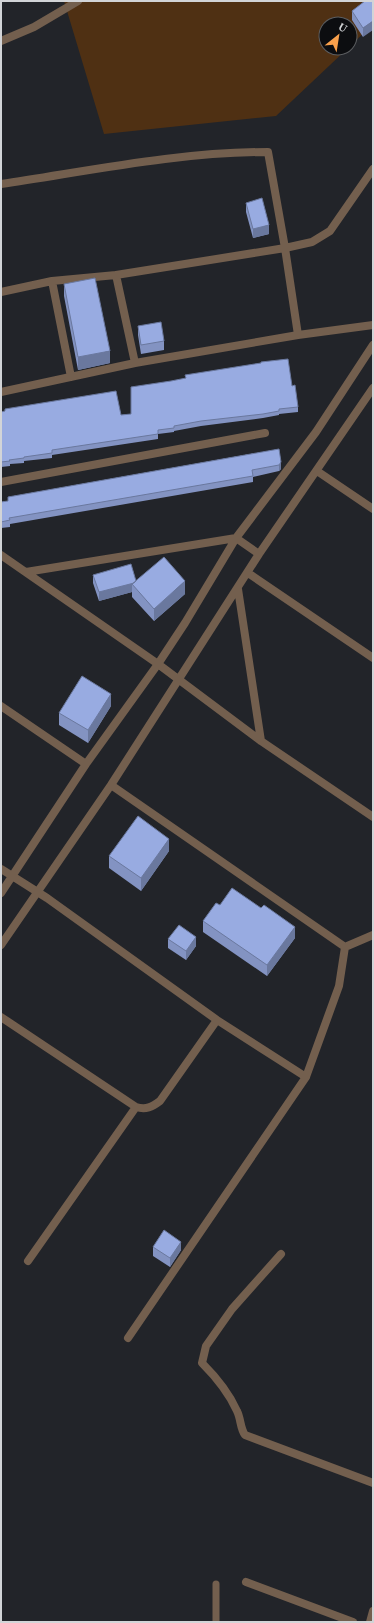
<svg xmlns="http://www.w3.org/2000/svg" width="374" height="1623" font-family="Georgia,serif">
<rect width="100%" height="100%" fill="#222429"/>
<path fill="#4f3013" d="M64,1h309v23l-23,22v-22h-24v24h22l-72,68 -172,18z"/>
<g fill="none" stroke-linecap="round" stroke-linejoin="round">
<path stroke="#735f4e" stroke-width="7" d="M216,1622v-38"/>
<path stroke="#735f4e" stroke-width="8" d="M1,41l33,-14 44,-26
M1,184c88,-13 177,-32 267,-32l17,96 13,87
M116,275l19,88
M52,281l19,96
M1,292l51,-11 64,-6 169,-27 27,-6 18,-11 43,-62
M1,392l134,-29 163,-28 75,-10
M317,471l56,38
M1,482l264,-49
M1,555l157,109 103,77 112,76
M26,572l210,-34 23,16
M248,573l125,85
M238,589l23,152
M1,706l85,58
M111,785l234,162
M1,869l46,29 170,122 89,57
M1,893l85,-129 72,-100 27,-41 51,-85 80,-106 57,-87
M1,945l110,-160 148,-231 114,-166
M1,1017l135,90c10,3 16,0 24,-6l57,-81
M281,1254l-49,55 -26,37 -4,17c14,14 27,30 35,48 4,8 3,17 8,24l128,48
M28,1261l108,-154
M128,1338l178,-261 33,-91 6,-39 28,-12
M246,1582l107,40
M370,1622l3,-11"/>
</g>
<path fill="#8393c2" d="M365,1l-2,36 -11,-17v-9z
M246,203l23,31 -16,4 -7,-26z
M64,284l46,79 -32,7 -14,-74z
M138,326l26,15v9l-23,4 -3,-19z
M292,386l6,21v5l-19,2v1l-16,3 -62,8 -27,5v1l-16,2v5l-106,16v3l-28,3v2l-14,1v2l-9,1v-55l120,3 10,-1z
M279,449l2,20 -2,2 -26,6v5l-243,42v3l-9,1v-26l7,-1v-4z
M93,575l43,6 49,13 -31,27 -22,-24v-5l-33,9 -6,-18z
M111,706l-23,37 -29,-18v-12z
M169,851l-28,40 -32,-23v-12z
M220,905l75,33 -28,38 -64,-44v-11z
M168,939l28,7 -10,14 -18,-12z
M153,1247l28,3 -11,17 -17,-11z"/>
<path fill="#6a789e" d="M373,21v9l-10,7v-9z
M269,225v9l-16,4v-9z
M110,351v12l-32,7v-13z
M281,462v7l-2,2v-6z
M185,581v13l-31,27v-12z
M136,582l-4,2v8l-33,9v-9z
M111,694v12l-23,37v-13z
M169,839v12l-28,40v-13z
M295,927v11l-28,38v-11z
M196,937v9l-10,14v-9z
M181,1242v8l-11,17v-9z"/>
<path fill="#98abe1" stroke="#6a789e" d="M365,1h8v20l-10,7 -11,-17z
M262,198l7,27 -16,4 -7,-26z
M95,278l15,73 -32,6 -14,-73z
M161,322l3,19 -23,4 -3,-19z
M288,359l4,27 3,-1 3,22 -19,2v2l-16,3 -62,7 -27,5v2l-16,2v4l-106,16v3l-28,4v1l-15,2 1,1 -9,1v-50l4,-1v-2l111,-18 5,24 10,-1v-27l40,-6 15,-3 -1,-3 76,-12v-1z
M279,449l2,13 -2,3 -27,5 1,6 -244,42 1,2 -9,2v-20l7,-1v-4z
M164,557l21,24 -31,28 -22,-25z
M131,564l5,17 -2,2 -35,9 -6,-17z
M82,676l29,18 -23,36 -29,-17z
M138,816l31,23 -28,39 -32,-22z
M232,888l29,20 3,-3 31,22 -28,38 -64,-44 13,-18 4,2z
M179,925l17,12 -10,14 -18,-12z
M164,1230l17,12 -11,16 -17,-11z"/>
<rect width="374" height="1623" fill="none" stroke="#d2d4d7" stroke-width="4"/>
<g transform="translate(338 36) rotate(30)"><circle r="19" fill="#0c0d10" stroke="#5b5d60"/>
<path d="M0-3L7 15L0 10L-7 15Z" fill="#f9a04c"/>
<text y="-6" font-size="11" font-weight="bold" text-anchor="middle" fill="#d2d4d7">U</text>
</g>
</svg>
